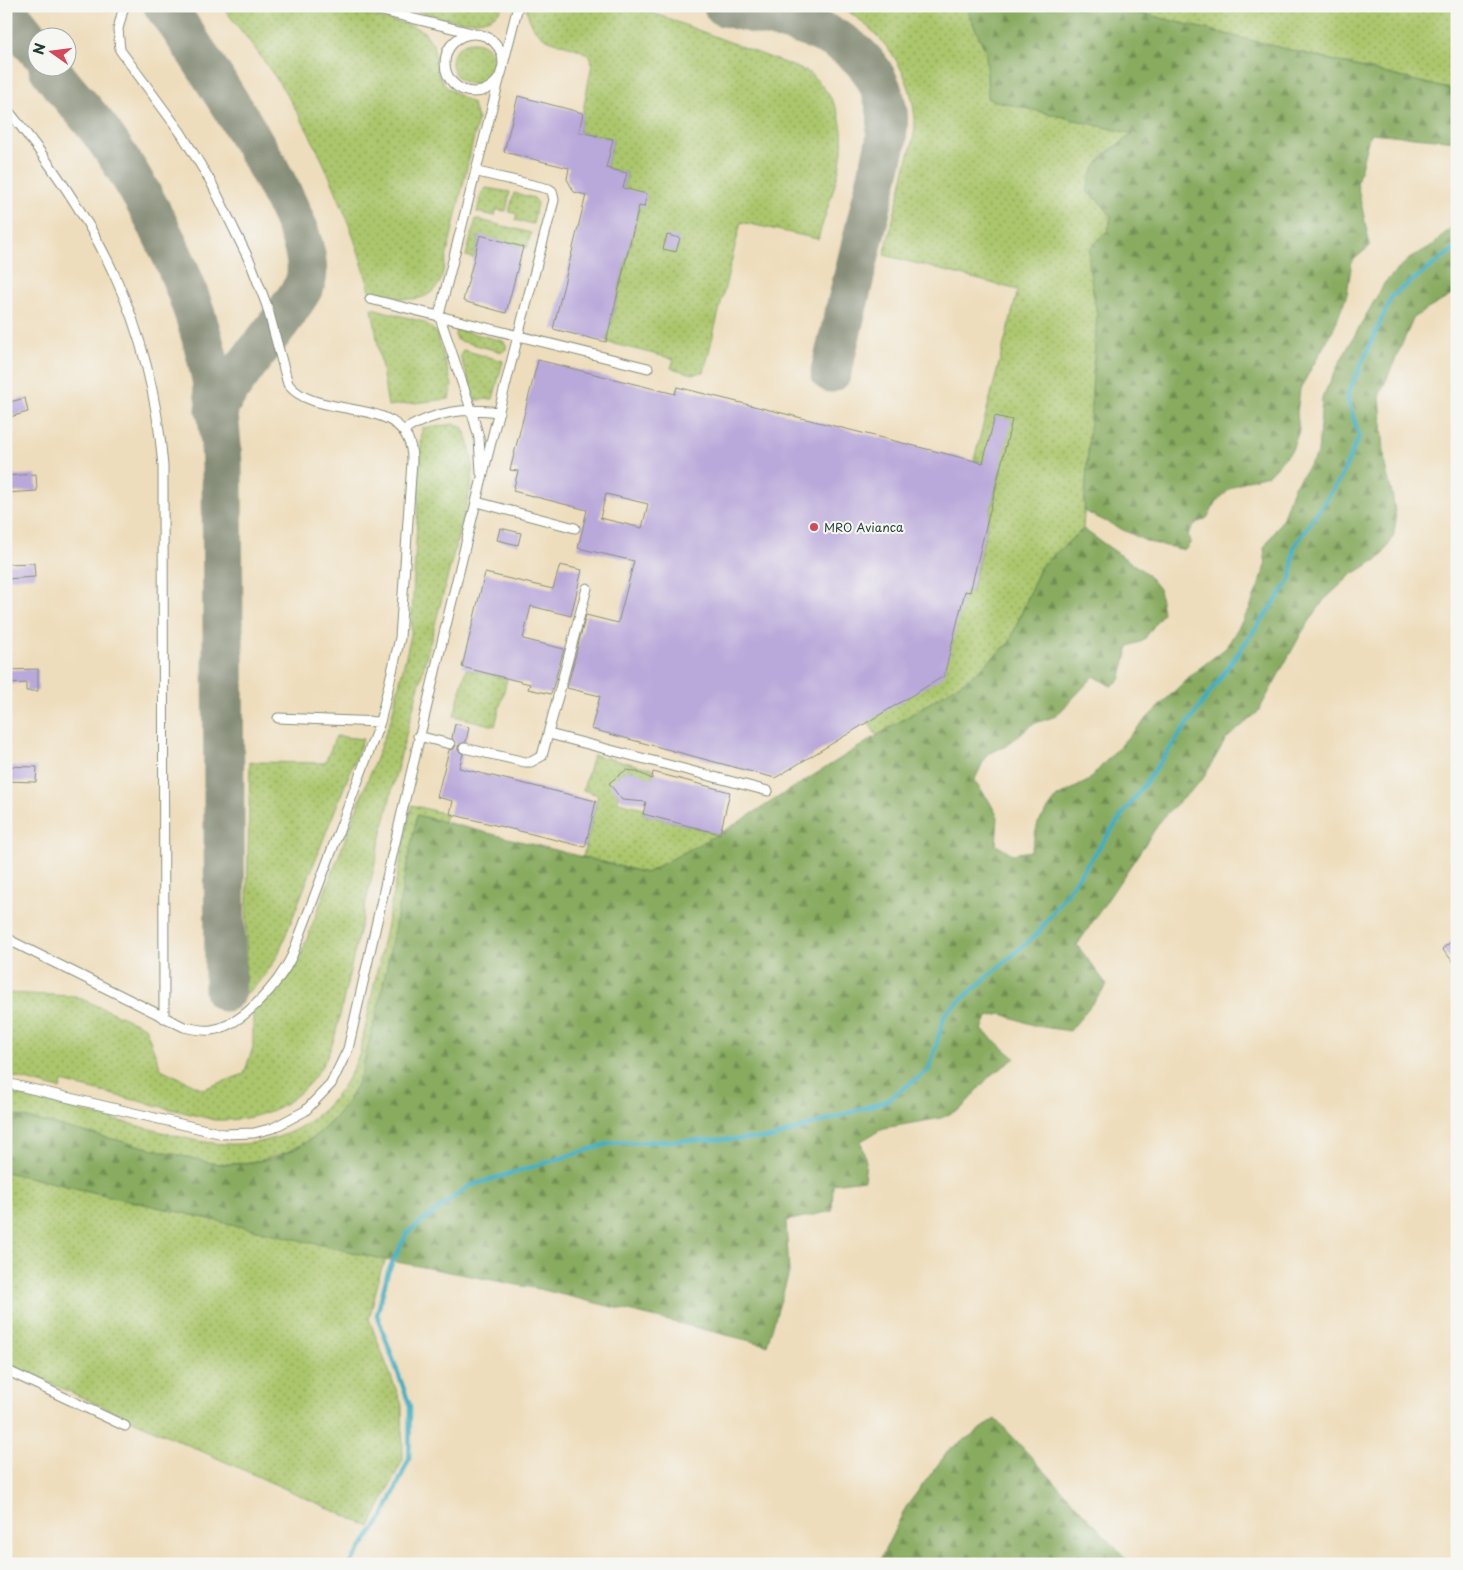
<svg xmlns="http://www.w3.org/2000/svg" width="1463" height="1570" font-family="'Playpen Sans',sans-serif">
<defs>
<pattern id="grass-dots" width="8" height="8" patternUnits="userSpaceOnUse" patternTransform="scale(1.25)"><rect width="8" height="8" fill="#abc66c"/><path d="M2 2h.1M6 6h.1" fill="none" stroke="#8ba25a" stroke-width="1.8" stroke-linecap="round"/></pattern>
<pattern id="forest-firs" width="22" height="20" patternUnits="userSpaceOnUse" patternTransform="scale(1.25)"><rect width="22" height="20" fill="#88ab60"/><path d="M5 1l3.5 6h-7zM16 11l3.5 6h-7z" fill="#6f8c50"/></pattern>
</defs>
<rect width="100%" height="100%" fill="#f6f6f2"/>
<filter id="ink" filterUnits="userSpaceOnUse"><feTurbulence type="fractalNoise" baseFrequency=".02" numOctaves="2"/><feDisplacementMap in="SourceGraphic" scale="10" xChannelSelector="R" yChannelSelector="G"/><feConvolveMatrix kernelMatrix="1 2 1 2 8 2 1 2 1" color-interpolation-filters="sRGB"/></filter>
<filter id="wash" filterUnits="userSpaceOnUse"><feTurbulence type="fractalNoise" baseFrequency=".0096" numOctaves="4" result="noise"/><feDisplacementMap in="SourceGraphic" scale="20" xChannelSelector="R" yChannelSelector="G"/><feGaussianBlur stdDeviation="1.12" result="paint"/><feColorMatrix in="noise" values="0 0 0 0 0 0 0 0 0 0 0 0 0 0 0 0 0 1.4 0 .05"/><feComposite in="paint" operator="in"/></filter>
<g filter="url(#wash)">
<rect width="100%" height="100%" fill="#eeddbc"/>
<path fill="url(#grass-dots)" stroke="#658250" d="M222,6h106l82,19 14,7 9,12 5,29 8,14 26,16 6,16 -37,161c-15,30 -46,17 -71,11 -18,-67 -48,-141 -85,-199 -19,-30 -41,-58 -63,-86z
M399,6h105c-20,31 -76,7 -105,0z
M526,6h109l173,66c59,50 28,104 10,167l-77,-17 -37,150 -11,2 -22,-6 3,-9 -68,-17 33,-133 -20,-5 8,-31 -21,-5 7,-29 -34,-7 13,-68 -1,-7c-27,-21 -57,-5 -65,-51z
M840,6h128l-1,4 19,42 2,47 145,35 -31,22 -15,36 13,10 11,14 -2,13 -19,20 -1,17 8,49 -14,214 -42,37 -32,77 -38,34 -94,59 -9,-14 97,-131 6,1 30,-124 -27,-8 44,-170 -134,-35c8,-30 15,-60 22,-90 3,-12 9,-28 9,-41 -1,-52 -33,-92 -75,-118z
M1112,6h334l11,3v82z
M452 63a21 21 0 1 1 42 0a21 21 0 1 1-42 0Z
M486,188l24,4 -4,19 -10,-1 -1,6 -18,-4 5,-20z
M514,193l20,5 3,4 -4,22 -18,-4 2,-6 -8,-2z
M476,219l55,14 -4,15 -47,-12 -6,22 -8,-2z
M372,308l52,14 12,10 16,53 -3,14 -61,7z
M456,329l47,12 3,3v5l-4,3 -45,-12 -2,-5z
M463,350l40,11 -10,38 -18,1 -15,-45z
M455,424l8,4c9,18 11,39 8,59l-77,294 -59,255c-18,57 -61,86 -120,84l-153,-38 -2,7 -54,-14v-82l69,3 70,31 16,42 42,20 41,-15 9,-27v-35l36,-35 11,-20 91,-238 20,-84 11,-207z
M466,669l41,10 -12,47 -41,-10z
M336,736l27,3 -84,213c-9,19 -19,30 -34,43l5,-233 75,1z
M593,755l61,14 -4,16c-9,-11 -18,-21 -32,-10l-4,14 5,8 -1,5 26,6 -1,6 77,20 -74,39 -63,-16 15,-62 -15,-5z
M412,805l34,9 -2,8 -27,-7c-10,49 -19,97 -29,146 -8,37 -14,84 -29,118 -27,61 -83,89 -148,84l-205,-50v-21l183,47c78,18 143,-11 171,-87z
M6,1172l380,88 -5,10 -12,49 33,86 1,54 -33,68 -364,-164z"/>
<path fill="url(#forest-firs)" stroke="#54744a" d="M968,6h144l345,85v50l-87,-8 -13,50 13,63 -18,15 -5,33 -12,32 -35,63 -3,24 2,18 -7,19 -24,25 -20,5 -17,8 -14,13 -10,17 -12,6 -7,10 3,8 -6,8 -37,-8 -64,-31 13,-196 -8,-49 1,-17 19,-20 2,-13 -11,-14 -13,-10c5,-34 22,-39 46,-58l-145,-35 -2,-47 -19,-42z
M1457,221v71l-43,25 -34,77 5,72 8,32 3,22 -3,18 -12,19 -30,18 -27,25 -22,32 -44,80 -32,27 -24,41 -38,36 -87,129 30,40 -37,46 -34,-5 -34,-12 -15,3 -5,13 33,28 -27,20 -26,30 -21,10 -57,10 -23,13 5,21 -2,18 -31,4 -1,27 -46,10 3,52 -22,72 -228,-56 -153,-29 -380,-88v-59l205,50 19,2 42,-6 23,-10 18,-11 19,-17 18,-23 10,-20 22,-87 35,-176 229,58 83,-45 242,-151 38,-34 32,-77 42,-37 63,44 13,16 4,24 -20,28 -14,5 -9,34 -9,6 -17,-10 -38,40 -23,8 -27,22 -19,8 -13,27 14,18 10,18 -2,28 16,9 19,-3 7,-28 19,-26 31,-16 38,-42 66,-65 34,-26 24,-40 16,-42 -2,-18 18,-28 11,-32 25,-35 4,-55 21,-42 42,-74 24,-23 24,-14z
M996,1419l135,145h-253l28,-57 43,-57z"/>
<g fill="none" stroke-linecap="round" stroke-linejoin="round">
<path stroke="#42aec1" stroke-width="4.5" d="M350,1564l33,-47 26,-58 1,-53 -33,-91 11,-43 19,-39 62,-47 142,-43 160,-5 115,-37 43,-31 16,-56 93,-81 253,-354 3,-32 47,-69 18,-42 -12,-40 45,-100 65,-49"/>
<path stroke="#868d78" stroke-width="41" d="M164,6l10,12c30,47 149,214 131,265 -4,10 -12,19 -18,29 -23,33 -51,62 -71,98
M724,6c67,17 150,23 163,106 2,10 -1,21 -1,31l-55,229
M6,10l32,40
M49,68c17,25 40,46 57,71 67,95 112,208 116,326l3,526"/>
</g>
<g id="blocks">
<path fill="#b9a8da" fill-rule="evenodd" d="M518,96l65,17 -4,19 34,7 -7,29 21,5 -4,15 24,6 -3,13 -5,-1 -33,136 -53,-13 33,-134 -12,-3 -7,-13 2,-11 -65,-16z
M480,235l43,12 -17,66 -43,-12z
M667,235l13,3 -4,14 -13,-3z
M538,360l137,34 2,-7 306,76 12,-47 17,4 -42,172 -5,-1 -21,85 -169,102 -184,-49 9,-33 -33,-8 19,-73 32,8 16,-62 -56,-13 9,-38 -74,-19 5,-20 -8,-1zM606,494l42,10 -6,24 -42,-10z
M25,398l3,14 -22,6v-15z
M36,474l1,17 -31,2v-17z
M500,528l21,5 -3,12 -21,-5z
M34,563l1,14 -29,2v-15z
M560,565l22,5 -11,46 -40,-10 -8,33 41,10 -13,45 -23,-5 2,-5 -68,-17 23,-94 68,16z
M38,669v22h-12v-8l-20,1v-14z
M455,724l14,3 -3,15 -8,4v4l5,4 -4,14 137,33 -11,46 -135,-33 3,-13 -16,-4 12,-47 5,-1 2,-4 -4,-7z
M6,766l31,1 -1,15 -30,-1z
M626,770l9,1 17,8 1,-7 77,20 -10,42 -77,-20 3,-12 -24,-2 -13,-17z
M1457,937v29l-15,-17z"/>
</g>
</g>
<g filter="url(#ink)">
<use href="#blocks" fill-opacity="0" stroke="#868d78" stroke-width="1"/>
<g fill="none" stroke-linecap="round" stroke-linejoin="round">
<g stroke="#868d78" stroke-width="11">
<path id="lane" d="M362,6l110,27
M445 63a29 29 0 1 1 58 0a29 29 0 1 1-58 0Z
M6,108c91,111 145,213 157,358l1,552
M370,299l278,69
M404,430c31,-18 60,-23 95,-18
M481,473l-2,-35 -8,-29 -32,-94 79,-309
M477,502l98,26
M278,718l102,4
M549,734l219,57
M418,736l32,8
M464,748l61,14h6l11,-6 45,-168
M6,936l7,6 171,85c9,2 18,4 27,3 32,-4 68,-47 81,-74l88,-234 20,-84 12,-177c1,-70 -95,-38 -124,-77l-21,-78 -16,-42 -40,-82 -30,-49 -61,-83 -2,-21 6,-23
M6,1083l217,51 31,-1 19,-5 32,-17 26,-27 17,-35c64,-284 130,-568 206,-849l-2,-9 -3,-2 -71,-17
M6,1370l119,56"/>
</g>
<use href="#lane" stroke="#fff" stroke-width="9"/>
</g>
</g>
<circle fill="#d1495b" stroke="#f6f6f2" stroke-width="2" cx="814" cy="527" r="5"/>
<g text-anchor="middle" dominant-baseline="central" stroke-width="4" stroke-linejoin="round" paint-order="stroke">
<g font-size="12" fill="#1f3d34" stroke="#f6f6f2" text-anchor="start">
<text x="824" y="527">MRO Avianca</text>
</g>
</g>
<rect width="1463" height="1570" fill="none" stroke="#f6f6f2" stroke-width="25"/>
<g transform="translate(52 52) rotate(284)"><circle r="24" fill="#f6f6f2" stroke="#a0aca6"/>
<path d="M0-4L9 19L0 12L-9 19Z" fill="#d1495b"/>
<text y="-8" font-size="14" font-weight="bold" text-anchor="middle" fill="#1f3d34">N</text>
</g>
</svg>
